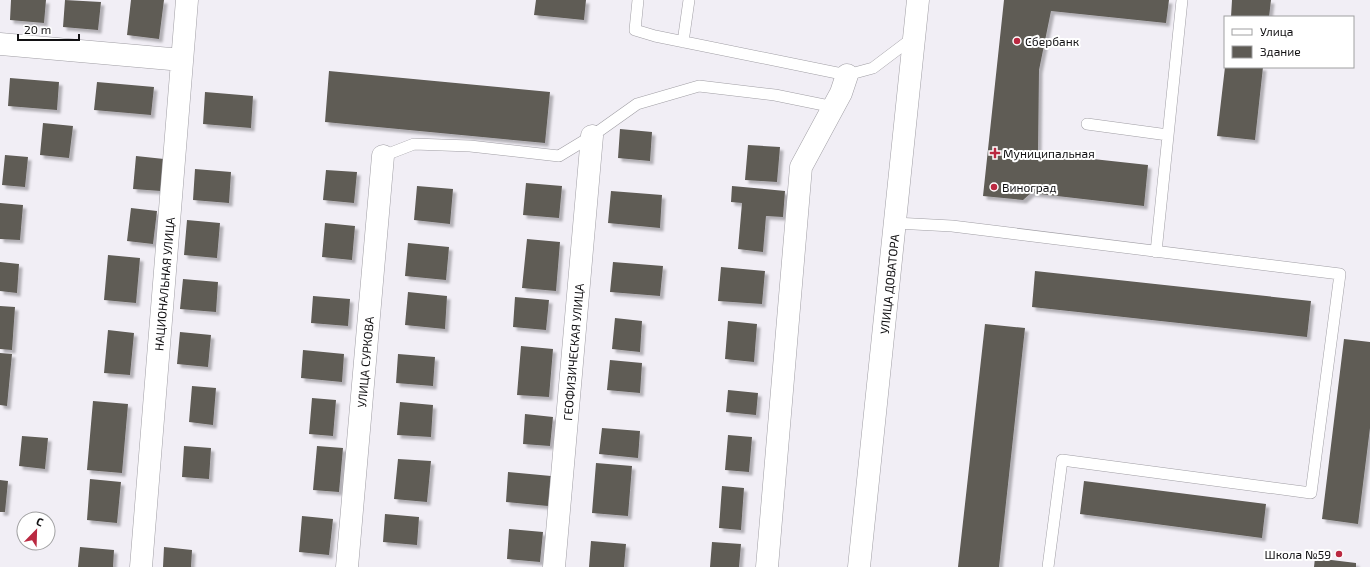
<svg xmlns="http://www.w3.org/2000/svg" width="1370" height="567" font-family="'Exo 2',sans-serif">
<defs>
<filter id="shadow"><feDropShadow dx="3.5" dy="3.5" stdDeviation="1" flood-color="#0004"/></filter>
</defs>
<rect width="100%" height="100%" fill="#f1eef5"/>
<path fill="#5e5b55" filter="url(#shadow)" d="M11,0h35l-2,23 -34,-3z
M65,0l36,2 -3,28 -35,-3z
M131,0h33l-5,39 -32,-4z
M536,0h50l-2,20 -50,-5z
M1004,0h165l-3,23 -115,-12 -12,59 -1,83 110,12 -4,41 -113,-13 -8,7 -40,-4z
M1232,0h39l-2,17h-38z
M1225,67h38l-8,73 -38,-4z
M329,71l221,21 -5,51 -220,-21z
M10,78l49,4 -2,28 -49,-4z
M97,82l57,5 -3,28 -57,-5z
M205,92l48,4 -2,32 -48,-4z
M43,123l30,3 -4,32 -29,-3z
M620,129l32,3 -2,29 -32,-3z
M748,145l32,2 -3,35 -32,-2z
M5,155l23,2 -3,30 -23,-2z
M136,156l28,3 -3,32 -28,-2z
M195,169l36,3 -2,31 -36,-3z
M326,170l31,2 -3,31 -31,-3z
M526,183l36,3 -3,32 -36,-3z
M417,186l36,3 -3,35 -36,-4z
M732,186l53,5 -2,26 -17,-1 -3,36 -25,-3 4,-46 -11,-1z
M611,191l51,4 -2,33 -52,-5z
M0,203l23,2 -3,35 -20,-1z
M131,208l26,3 -4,33 -26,-3z
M187,220l33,3 -3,35 -33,-3z
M325,223l30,3 -3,34 -30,-3z
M527,239l33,3 -4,49 -34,-3z
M408,243l41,4 -3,33 -41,-4z
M108,255l32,3 -4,45 -32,-3z
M0,262l19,2 -2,29 -17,-2z
M613,262l50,4 -3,30 -50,-4z
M721,267l44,4 -3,33 -44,-3z
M1035,271l276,30 -4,36 -275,-30z
M183,279l35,3 -2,30 -36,-3z
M408,292l39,4 -2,33 -40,-4z
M313,296l37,3 -2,27 -37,-3z
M515,297l34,3 -3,30 -33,-3z
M0,306l15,1 -3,43 -12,-1z
M615,318l27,3 -2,31 -28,-3z
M728,321l29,3 -3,38 -29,-3z
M985,324l40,4 -26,239h-41z
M108,330l26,3 -4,42 -26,-2z
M180,332l31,3 -3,32 -31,-3z
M1344,339l26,3v86l-12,96 -36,-5z
M521,346l32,3 -4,48 -32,-2z
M303,350l41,4 -2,28 -41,-4z
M0,353l12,1 -5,52 -7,-1z
M398,354l37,3 -2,29 -37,-3z
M610,360l32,3 -2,30 -33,-3z
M192,386l24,2 -3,37 -24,-3z
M728,390l30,3 -2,22 -30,-3z
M312,398l24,2 -3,36 -24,-2z
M93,401l35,3 -6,69 -35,-3z
M400,402l33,3 -2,32 -34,-2z
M525,414l28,3 -3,29 -27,-2z
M602,428l38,3 -2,27 -39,-4z
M728,435l24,2 -3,35 -24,-2z
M22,436l26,2 -3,31 -26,-3z
M184,446l27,2 -2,31 -27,-2z
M317,446l26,2 -4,44 -26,-2z
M398,459l33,2 -4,41 -33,-3z
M596,463l36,3 -4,50 -36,-3z
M508,472l43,4 -3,30 -42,-4z
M90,479l31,3 -4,41 -30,-3z
M0,480l8,1 -3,31h-5z
M1084,481l182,23 -4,34 -182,-24z
M722,486l22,2 -3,42 -22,-2z
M385,514l34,3 -2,28 -34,-3z
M302,516l31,3 -4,36 -30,-3z
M509,529l34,3 -3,30 -33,-3z
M591,541l35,3 -2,23h-35z
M712,542l29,2 -2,23h-29z
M80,547l34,3 -1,17h-35z
M164,547l28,3 -1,17h-28z
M1315,558l41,5v4h-42z"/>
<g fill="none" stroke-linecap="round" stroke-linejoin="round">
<g stroke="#a09ea4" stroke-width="12">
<path id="lane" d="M638,0l-3,30 20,6 192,39 26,-7 41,-31
M683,42l6,-42
M1087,124l81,11
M383,156l31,-12 56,2 89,10 33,-20 45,-32 62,-18 76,9 59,12
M895,223l57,3 388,48 -29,219 -249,-33 -14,107
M1156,252l26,-252"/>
</g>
<g stroke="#a09ea4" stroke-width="23">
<path id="street" d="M0,44l182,16
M141,567l46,-567
M347,567l36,-411
M554,567l38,-431
M767,567l34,-400 40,-74 6,-18"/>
</g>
<g stroke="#a09ea4" stroke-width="23">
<path id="secondary" d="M859,567l59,-567"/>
</g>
<use href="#lane" stroke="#fff" stroke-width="11"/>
<use href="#street" stroke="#fff" stroke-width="22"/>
<use href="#secondary" stroke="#fff" stroke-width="22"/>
</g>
<g fill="#ba2941" stroke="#fff" stroke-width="1.5">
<circle cx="1017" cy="41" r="4"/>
<path d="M993 147h4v4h4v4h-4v4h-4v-4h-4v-4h4z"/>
<circle cx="994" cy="187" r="4"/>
<circle cx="1339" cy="554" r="4"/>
</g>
<g text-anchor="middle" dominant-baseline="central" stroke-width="4" stroke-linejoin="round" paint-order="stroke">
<g font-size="12" fill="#121113" stroke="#fff" text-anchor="start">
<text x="1025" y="41">Сбербанк</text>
<text x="1003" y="153">Муниципальная</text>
<text x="1002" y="187">Виноград</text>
<text x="1331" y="554" text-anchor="end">Школа №59</text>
</g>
<g font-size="12" fill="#121113" stroke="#fff">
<text transform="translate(164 284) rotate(-85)">НАЦИОНАЛЬНАЯ УЛИЦА</text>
<text transform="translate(889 284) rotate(-84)">УЛИЦА ДОВАТОРА</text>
<text transform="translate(573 352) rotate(-85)">ГЕОФИЗИЧЕСКАЯ УЛИЦА</text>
<text transform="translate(365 362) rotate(-85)">УЛИЦА СУРКОВА</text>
</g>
</g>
<rect x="1224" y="16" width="130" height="52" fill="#ffffff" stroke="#a0a0a1"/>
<rect x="1232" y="29" width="20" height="6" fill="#ffffff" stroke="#a0a0a1"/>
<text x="1260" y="36" font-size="12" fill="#121113">Улица</text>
<rect x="1232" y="46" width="20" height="12" fill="#5e5b55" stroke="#a0a0a1"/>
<text x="1260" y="56" font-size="12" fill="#121113">Здание</text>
<g transform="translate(36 531) rotate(23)"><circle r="19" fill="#ffffff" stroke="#a0a0a1"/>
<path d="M0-3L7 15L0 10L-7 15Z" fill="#ba2941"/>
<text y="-6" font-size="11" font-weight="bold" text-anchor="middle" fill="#121113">С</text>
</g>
<path d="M18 34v6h61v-6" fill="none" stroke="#121113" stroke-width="2"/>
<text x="24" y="34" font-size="12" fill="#121113" stroke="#ffffff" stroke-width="3" paint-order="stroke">20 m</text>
</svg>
